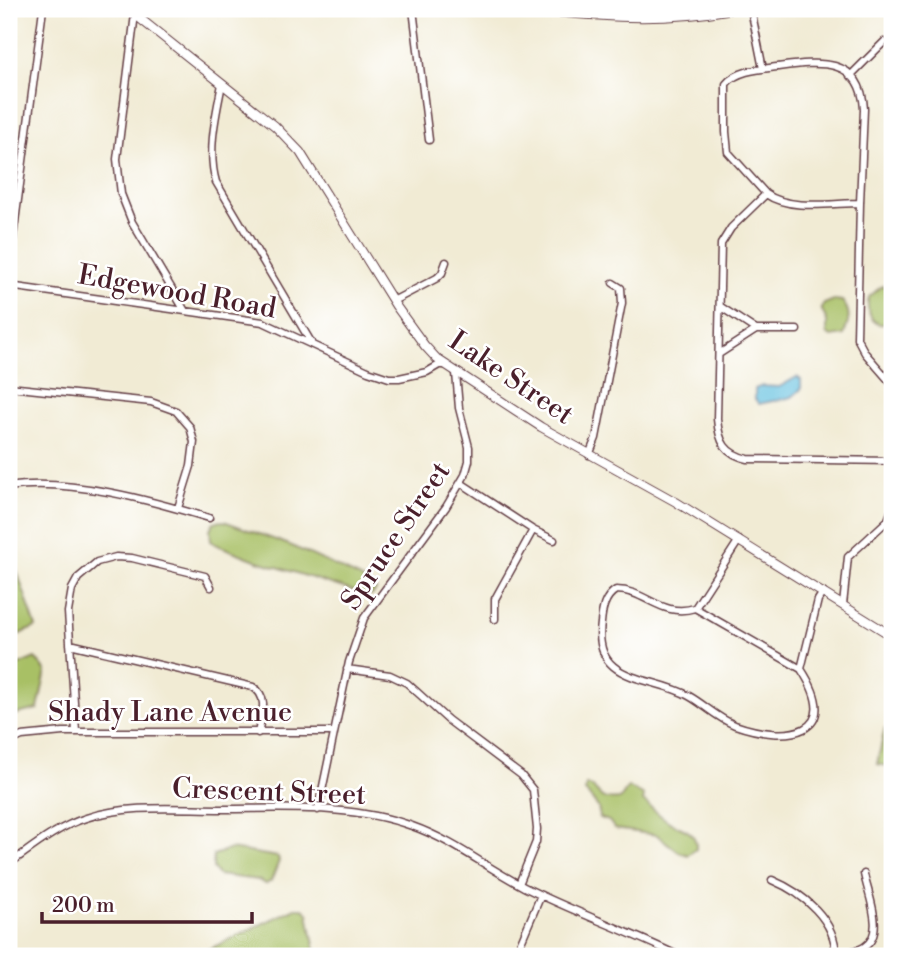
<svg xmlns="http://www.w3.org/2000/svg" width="901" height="965" font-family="'Libre Bodoni',serif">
<rect width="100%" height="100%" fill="#fff"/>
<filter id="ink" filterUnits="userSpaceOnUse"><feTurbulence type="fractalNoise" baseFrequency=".0143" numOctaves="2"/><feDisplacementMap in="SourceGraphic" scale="14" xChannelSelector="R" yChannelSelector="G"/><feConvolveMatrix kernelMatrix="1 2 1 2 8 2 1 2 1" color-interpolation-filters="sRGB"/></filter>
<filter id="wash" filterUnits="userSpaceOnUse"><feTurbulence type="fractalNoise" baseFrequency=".00686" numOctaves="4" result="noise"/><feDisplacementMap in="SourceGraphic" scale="28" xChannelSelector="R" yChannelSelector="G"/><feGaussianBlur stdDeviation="1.57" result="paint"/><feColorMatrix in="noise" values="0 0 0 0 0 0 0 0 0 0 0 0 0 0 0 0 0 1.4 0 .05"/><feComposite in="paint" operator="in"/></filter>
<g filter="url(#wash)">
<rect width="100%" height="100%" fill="#f1ebd4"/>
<path fill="#a8c065" stroke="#797048" stroke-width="2" d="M892,284v37c-2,1 -10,4 -12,3 -11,-2 -14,-18 -11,-27l12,-10z
M834,300l8,1c10,12 7,19 2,34l-13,2 -4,-3v-13l-6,-13 3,-4z
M224,521l68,25 67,31 17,13 -4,5h-6l-108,-34 -43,-17 -4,-3 -1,-12 4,-7z
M9,548l27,79 -27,12z
M35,658l11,13 -8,38 -29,7v-47z
M885,728l7,1v38l-15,-3z
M586,785c17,4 7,17 34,14l8,-12 16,9 -1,5c9,7 18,16 28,22 13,7 26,8 25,26l-8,6 -9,-3 -22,-17 -42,-6 -6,-8 -9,-3 -2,-11 -13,-16z
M231,849l47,8 1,4 -8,20 -5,3 -8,-4 -40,-5 -5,-6v-14z
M295,908h8l5,5 8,43h-121z"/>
<path fill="#61bfdf" stroke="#566f85" stroke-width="2" d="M797,377l4,3v9l-9,8 -33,7 -4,-5v-10l7,-3 17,1z"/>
</g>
<g filter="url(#ink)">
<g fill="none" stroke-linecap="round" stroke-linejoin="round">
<g stroke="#633e44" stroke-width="9">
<path id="street" d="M413,9l16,131
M751,9l12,60
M135,14l-18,145 4,35 11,28 53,89
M850,76l34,-34
M222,84c-6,31 -15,67 -6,98l95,160
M766,194l-38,-42 -2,-20v-48c11,-14 35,-15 51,-17 39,-5 84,-12 87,42l-4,94
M9,268l34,-259
M9,286l254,36 105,49 21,7h10l28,-6 12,-7h6
M393,301l44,-23 5,-5 4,-11
M721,307l35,23
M719,354l37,-24h41
M892,384l-27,-31 -8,-15 3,-135c-28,0 -70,8 -94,-9l-35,34 -10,16 -4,175c2,23 8,35 31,40l144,2
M9,387l142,15 25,9 14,16 4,15 -3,24 -13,42
M589,455l7,-17 26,-135 -1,-15 -8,-5
M461,483l72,47 21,10
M9,487c58,-10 144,14 200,31
M616,590c30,0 45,28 79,18l106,61c44,67 -15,74 -66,56 -18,-7 -30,-20 -46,-29 -36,-21 -97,-11 -88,-73 1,-12 3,-26 15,-33z
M843,605l5,-48 40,-37 4,-11
M695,608l44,-68
M495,619v-20l38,-69
M70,644l183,43c17,10 8,30 5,46
M347,669l43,6 17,8 41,37 73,55 12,15 4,39 -1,13 -17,42
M801,669l17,-69 5,-8
M76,732l-8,-120 4,-23 6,-11 19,-16 19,-5 16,1 73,18 6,11
M9,742l13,-6 41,-4h270
M318,810l31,-148 15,-44 82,-111 19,-32 4,-14v-14l-10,-39 -3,-35
M9,864c24,-17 48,-37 77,-46 43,-14 91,-9 137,-9 62,0 130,-5 189,17 40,14 74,41 112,61 50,25 104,44 155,69
M772,880c31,13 64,40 64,76
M836,954c9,-2 20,-2 28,-7 22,-13 4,-52 0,-73
M515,956l26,-61"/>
</g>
<g stroke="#633e44" stroke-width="10">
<path id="secondary" d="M128,9l147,117 25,26 96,154 29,40 12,13 104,68 135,75 216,134"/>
</g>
<g stroke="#633e44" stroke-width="11">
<path id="primary" d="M528,9c70,7 132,13 201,0"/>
</g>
<use href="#street" stroke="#fff" stroke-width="6"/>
<use href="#secondary" stroke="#fff" stroke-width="8"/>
<use href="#primary" stroke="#fff" stroke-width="9"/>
</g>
</g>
<g text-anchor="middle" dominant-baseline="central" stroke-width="5" stroke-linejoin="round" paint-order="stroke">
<g font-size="28" fill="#4a1f2b" stroke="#fff">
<text transform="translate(177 292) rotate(10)">Edgewood Road</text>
<text transform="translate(511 378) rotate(34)">Lake Street</text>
<text transform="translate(396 536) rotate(-56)">Spruce Street</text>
<text x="170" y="712">Shady Lane Avenue</text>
<text transform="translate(269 792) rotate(2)">Crescent Street</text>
</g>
</g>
<rect width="901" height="965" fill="none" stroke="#fff" stroke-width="35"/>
<path d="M42 912v10h210v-10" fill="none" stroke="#4a1f2b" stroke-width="3.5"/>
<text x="52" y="912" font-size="21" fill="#4a1f2b" stroke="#ffffff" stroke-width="5" paint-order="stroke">200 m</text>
</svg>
